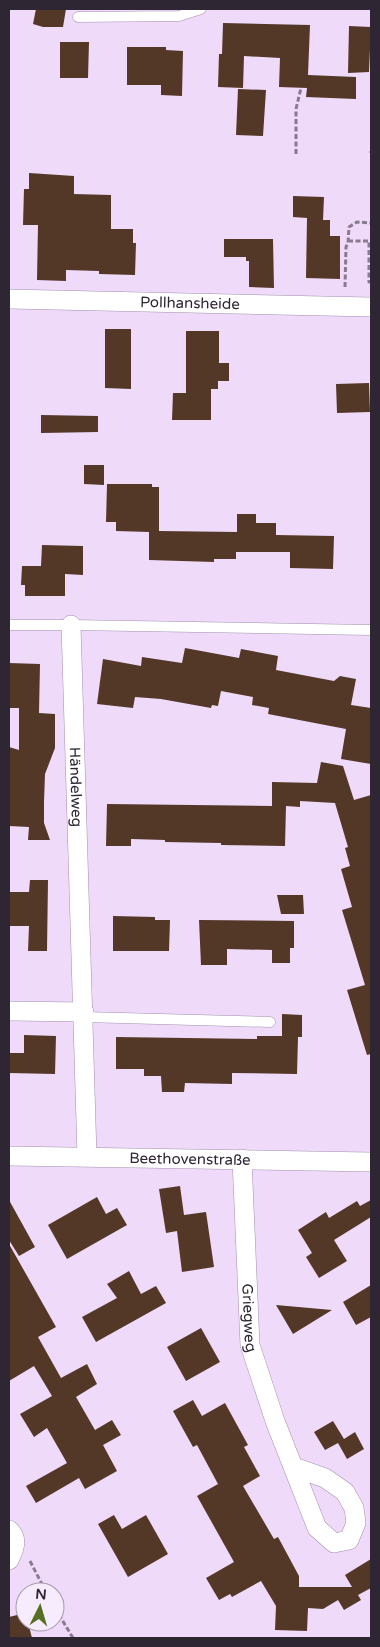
<svg xmlns="http://www.w3.org/2000/svg" width="380" height="1647" font-family="'Varela Round',sans-serif">
<rect width="100%" height="100%" fill="#efdafa"/>
<path fill="#533827" d="M36,9h30l-3,18h-20l-10,-3z
M223,23l87,2 -2,50 48,2v22l-50,-2 1,-9 -28,-1 1,-29 -36,-2 -1,32 -25,-1 1,-33h3z
M349,26l22,1 -2,45 -21,1z
M60,42h29l-1,36h-28z
M127,47h39v3l17,1 -1,45 -21,-1v-10h-34z
M238,89l28,1 -3,46 -27,-1z
M29,173l45,3v18l37,1v34h22v14h3l-1,32 -36,-1v-3l-33,-1v11l-29,-1 1,-55h-15l1,-36h5z
M293,196l31,1 -1,23h7v16h10v43l-34,-1 1,-60 -14,-1z
M224,239h49l1,49 -25,-1v-26h-3v-4h-22z
M105,329h26v60l-26,-1z
M186,331h33v32h10v18h-11v8h-7v31h-39l1,-27h13z
M369,383l1,29 -33,1 -1,-29z
M41,415l57,1v16l-57,1z
M84,465h20v20l-20,-1z
M107,484h45v3h7v44l78,1v-18h19v9h20v12l58,1 -1,33 -43,-1v-16h-54v7h-22v3l-65,-2v-28l-33,-1v-9h-10z
M42,545l41,1v29l-18,-1v22h-40v-11h-4l1,-19h19z
M185,648l54,10 2,-9 37,7 -2,14 58,11 6,-5 16,3 -5,26 20,3v56l-30,-5 5,-30 -78,-15 1,-6 -17,-3 1,-8 -32,-6 -3,15 -6,-1 -1,3 -50,-9 -26,-2 -2,11 -36,-4 6,-45 38,7 1,-9 40,6z
M9,663l31,1 -1,49 16,1v34l-10,26 -1,28h-1h1v21l6,17h-22l1,-13 -20,-1v-79l10,3v-42h-10z
M321,762l22,4 11,34 17,-5v259l-4,1 -20,-65 18,-5 -23,-75 10,-3 -11,-38 9,-3 -5,-18 3,-1 -13,-44 -35,-2v6l-14,-1 -1,40 -64,-1v-2l-56,-1v-2l-34,-1v7h-25l1,-42 165,2v-24l45,1z
M30,880h18l-1,71h-19l1,-25h-20v-34h20z
M277,895h26l1,19h-23z
M113,916l42,1v3h15l-1,31h-56z
M199,920l95,1v27h-4v15h-18v-13l-45,-1v16h-26z
M282,1014l20,1v22h-4l-1,37 -65,-1v11l-47,-1 -1,9h-22l-1,-16h-17v-7h-28v-32l141,2v-3h25z
M24,1035l32,1 -1,38 -46,-1v-20h15z
M180,1186l4,29 22,-3 8,55 -32,5 -5,-41 -11,2 -7,-44z
M97,1197l9,17 11,-6 10,17 -60,34 -19,-34z
M9,1200l26,47 -16,9 -10,-16z
M371,1200v17l-37,23 13,21 -28,17 -13,-21 6,-4 -14,-23 28,-18 3,6 28,-17 3,5z
M9,1244l47,83 -18,10 23,41 26,-14 10,20 -21,13 19,33 17,-10 9,15 -18,10 14,26 -32,18 -6,-11 -43,25 -10,-17 41,-23 -20,-35 -13,9 -14,-23 32,-18 -18,-30 -25,15z
M129,1271l12,23 15,-8 10,17 -70,39 -14,-25 35,-19 -10,-14z
M371,1285v32l-15,8 -13,-23z
M276,1305l56,5 -39,24z
M201,1328l19,34 -34,19 -19,-34z
M193,1400l9,16 23,-13 23,42 -4,2 16,29 -17,10 31,53 4,-2 21,39v11h53l-7,-12 26,-16v29l-13,7 3,5 -17,10 -6,-10 -15,9 -15,-1 -1,23 -32,-1 1,-24 -15,-25 -29,16 -2,-3 -11,6 -13,-22 28,-16 -37,-66 21,-12 -21,-39 -4,2 -20,-36z
M333,1421l11,18 11,-7 9,17 -17,10 -9,-16 -13,7 -11,-18z
M114,1515l8,14 24,-14 22,39 -40,23 -30,-53z
M25,1613v9h3l4,16h-23v-21z"/>
<g fill="none" stroke-linecap="round" stroke-linejoin="round">
<g stroke="#a28fad" stroke-width="11">
<path id="lane" d="M78,17l101,-1 22,-7
M9,625h62l300,5
M84,1017l186,5"/>
</g>
<g stroke="#a28fad" stroke-width="20">
<g id="street">
<path id="s1" d="M9,299l362,8"/>
<path id="s2" d="M71,625l16,531"/>
<path d="M9,1011l75,1"/>
<path id="s3" d="M9,1156l362,6"/>
<path id="s4" d="M242,1159l8,186 25,76 42,107 17,15 15,-3 7,-17 -2,-15 -9,-16 -20,-14 -31,-11"/>
<path d="M9,1530c10,9 5,20 0,30"/>
</g>
</g>
<path stroke="#897a90" stroke-width="3" stroke-dasharray="5 2.5" stroke-linecap="butt" d="M371,151v2
M296,154v-45l5,-21
M348,241h21v41h2
M345,287l1,-40 2,-4 1,-16 8,-5 14,1
M30,1561l16,31
M55,1608l18,30"/>
<use href="#lane" stroke="#fff" stroke-width="10"/>
<use href="#street" stroke="#fff" stroke-width="19"/>
</g>
<g text-anchor="middle" dominant-baseline="central" stroke-width="5" stroke-linejoin="round" paint-order="stroke">
<g font-size="15" fill="#2e2632" stroke="#f7ebfe">
<text stroke="none"><textPath href="#s1" startOffset="181">Pollhansheide</textPath></text>
<text stroke="none"><textPath href="#s2" startOffset="162">Händelweg</textPath></text>
<text stroke="none"><textPath href="#s3" startOffset="181">Beethovenstraße</textPath></text>
<text stroke="none"><textPath href="#s4" startOffset="159">Griegweg</textPath></text>
</g>
</g>
<rect width="380" height="1647" fill="none" stroke="#2e2632" stroke-width="20"/>
<g transform="translate(40 1607) rotate(5)"><circle r="24" fill="#f7ebfe" stroke="#a79cac"/>
<path d="M0-4L9 19L0 12L-9 19Z" fill="#566f22"/>
<text y="-8" font-size="14" font-weight="bold" text-anchor="middle" fill="#2e2632">N</text>
</g>
</svg>
